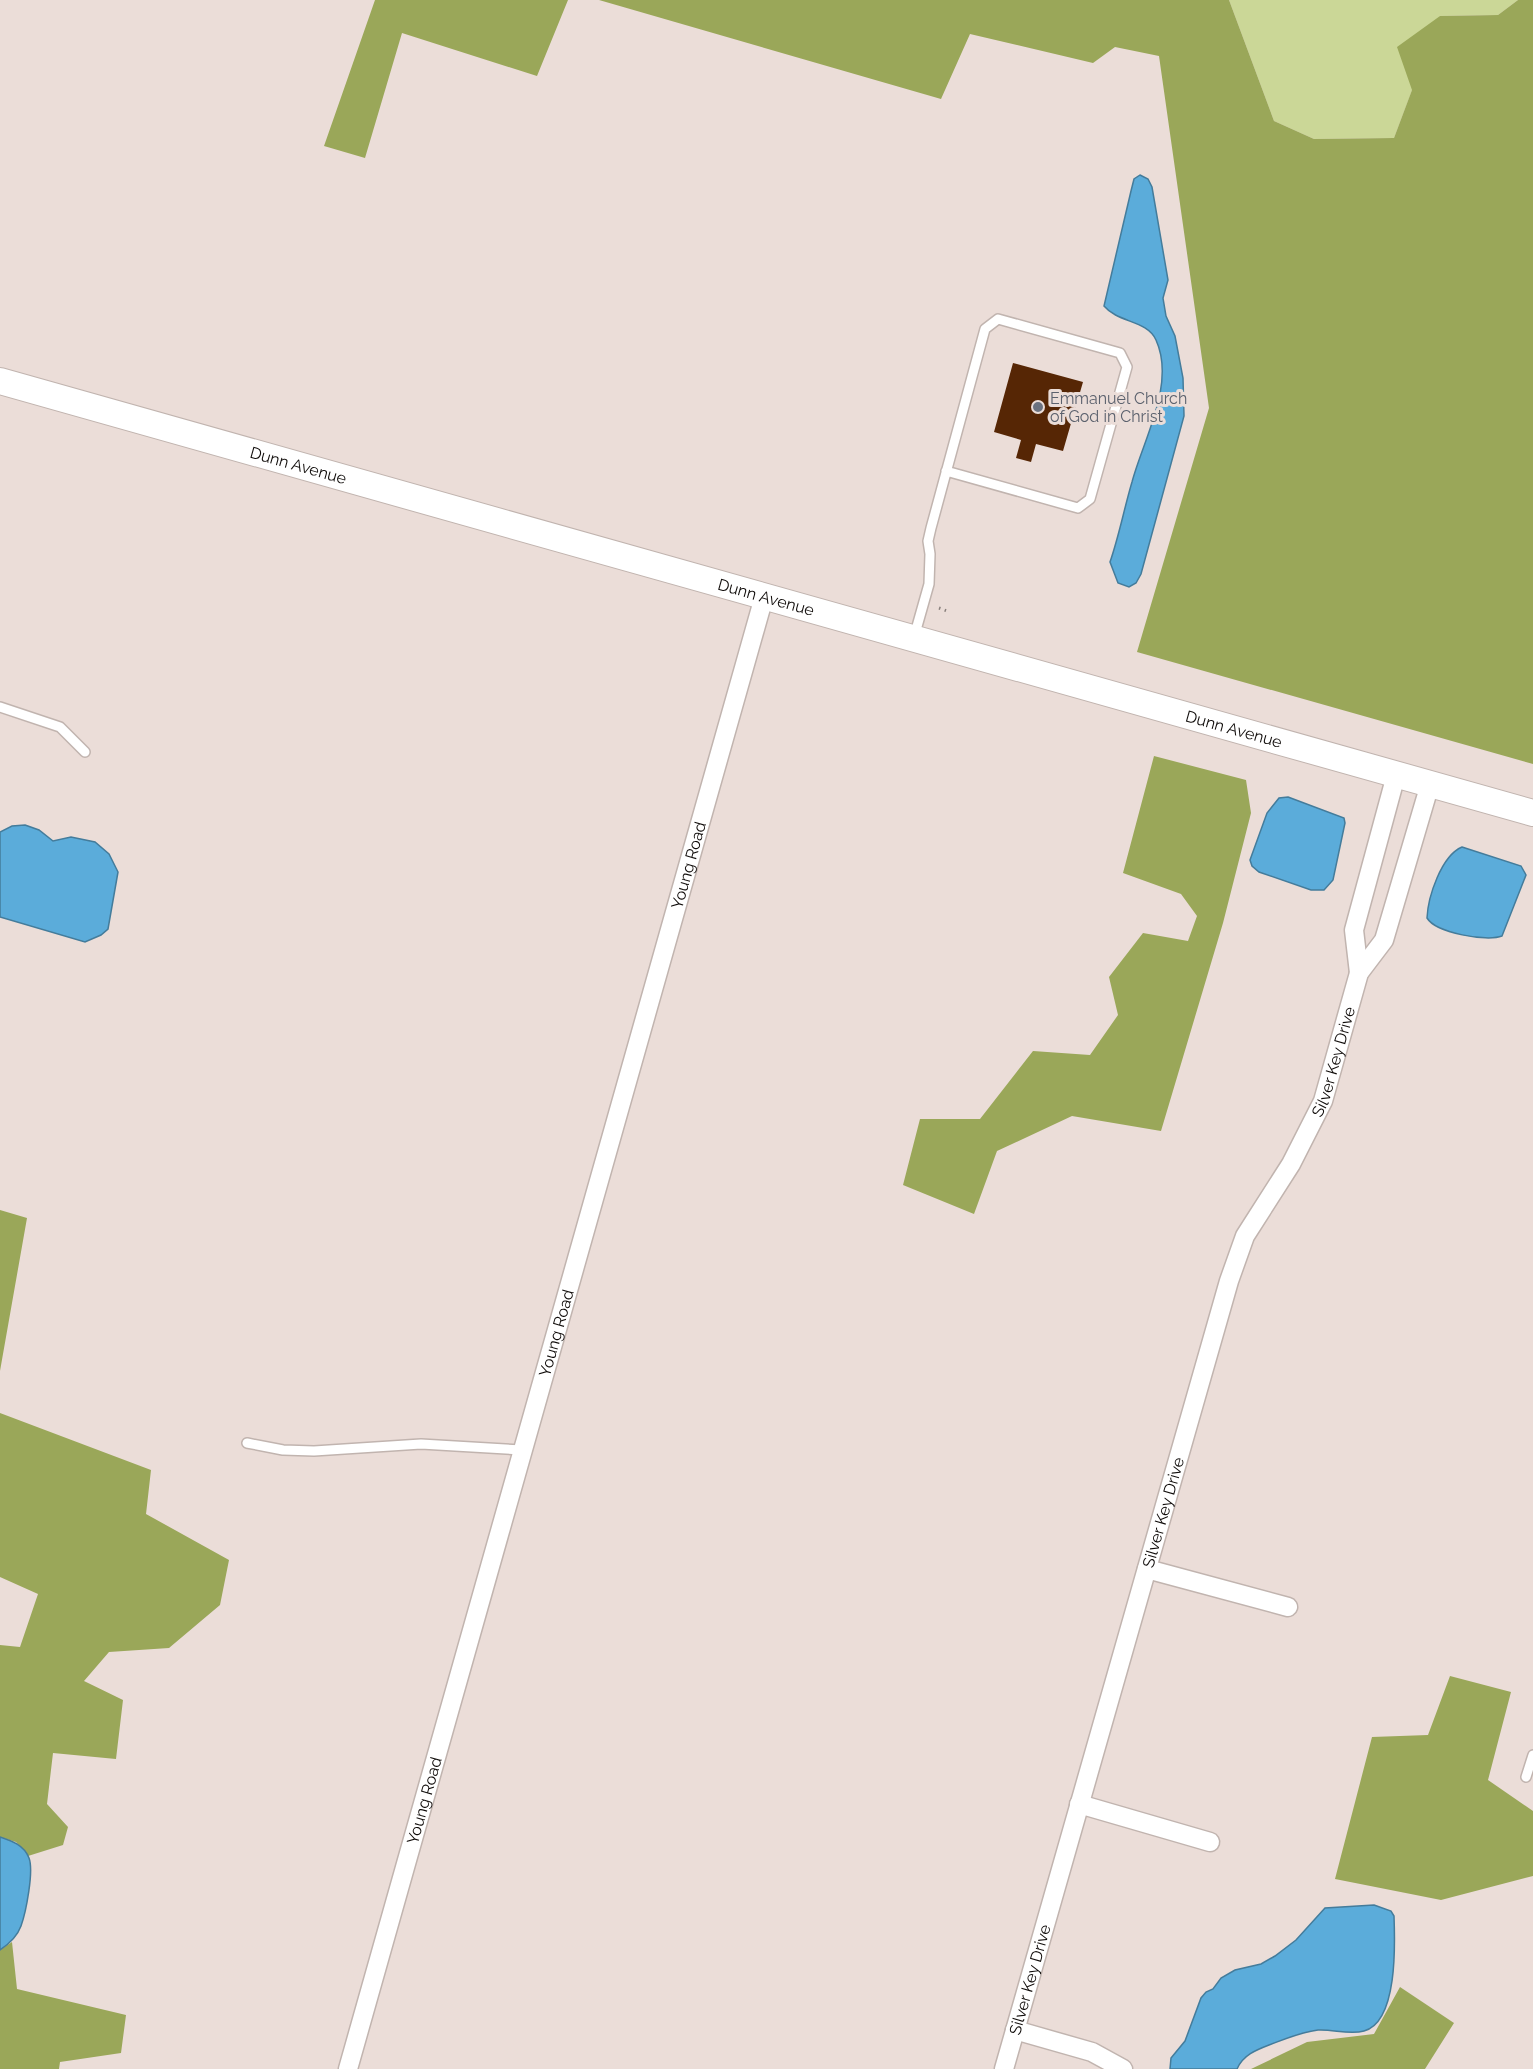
<svg xmlns="http://www.w3.org/2000/svg" width="1533" height="2069" font-family="Raleway,sans-serif">
<rect width="100%" height="100%" fill="#ebddd8"/>
<path fill="#cbd797" d="M1229,0h289l-20,15 -58,1 -46,122 -80,1 -40,-18z"/>
<path fill="#9aa759" d="M375,0h193l-31,76 -135,-43 -37,125 -41,-12z
M599,0h630l45,121 40,18 80,-1 18,-48 -15,-43 43,-31 58,-1 20,-15h15v764l-396,-112 72,-244 -50,-352 -44,-9 -22,16 -123,-29 -29,65z
M1154,756l92,24 5,33 -28,110 -62,208 -89,-15 -75,35 -23,63 -71,-29 17,-66h60l53,-68 57,4 28,-40 -9,-38 34,-44 45,8 9,-25 -16,-22 -58,-21z
M0,1210l27,8 -27,153z
M0,1413l151,57 -5,44 83,46 -9,45 -51,43 -60,4 -25,29 39,19 -7,59 -63,-6 -6,51 21,23 -5,18 -35,11 -12,-14 -16,-5v-192l20,2 18,-53 -38,-17z
M1450,1676l61,16 -23,88 45,31v65l-92,24 -106,-21 37,-142 56,-2z
M12,1942l5,47 109,26 -5,38 -61,9 -1,7h-59v-119z
M1400,1987l54,36 -29,46h-174l56,-27 67,-8z"/>
<path fill="#5bacda" stroke="#447c9b" stroke-width="1.5" d="M1140,175l8,4 4,8 16,93 -5,18 3,18 9,20 8,42 1,38 -43,158 -5,9 -7,4 -11,-4 -8,-21c9,-26 14,-53 22,-80 11,-42 44,-98 24,-142 -9,-20 -38,-17 -52,-34l27,-115 3,-12z
M1288,797l56,21 1,5 -12,57 -9,10h-13l-52,-18 -7,-6 -2,-6 17,-47 12,-15z
M25,825l14,5 14,11 18,-4 24,5 14,12 9,18 -10,57 -7,6 -16,7 -85,-25v-85l12,-6z
M1462,847l59,19 5,9 -24,61c-15,6 -66,-3 -75,-18 1,-21 14,-62 35,-71z
M0,1837c12,4 24,8 29,21 5,13 -3,54 -8,68 -4,11 -12,18 -21,24z
M1374,1905l17,6 3,5c1,27 4,106 -30,115 -15,4 -31,-2 -46,-1 -17,2 -33,9 -49,15 -13,5 -26,10 -32,24h-67l1,-11 14,-17 16,-43 5,-6 7,-3 8,-11 14,-8 26,-6 14,-8 21,-16 29,-32z"/>
<path fill="#562605" d="M1013,363l70,19 -20,69 -27,-7 -5,18 -15,-4 5,-18 -27,-8z"/>
<g fill="none" stroke-linecap="round" stroke-linejoin="round">
<g stroke="#c1b4af" stroke-width="12">
<path id="service" d="M914,637l15,-53 1,-30 -2,-13 3,-13 54,-199 13,-10 122,34 7,14 -37,132 -12,9 -132,-37
M0,707l60,20 25,25
M247,1443l36,7 31,1 107,-7 101,6
M1526,1777l7,-22"/>
</g>
<g stroke="#c1b4af" stroke-width="21">
<g id="minor">
<path d="M1359,973l-5,-43 42,-155"/>
<path d="M1147,1569l141,38"/>
<path d="M1079,1804l131,38"/>
<path d="M1015,2030l77,22 31,17"/>
<path id="s1" d="M348,2069l416,-1472"/>
<path id="s2" d="M1004,2069l225,-788 16,-45 46,-72 32,-63 36,-128 25,-33 46,-156"/>
</g>
</g>
<g stroke="#c1b4af" stroke-width="28">
<g id="secondary">
<path id="s3" d="M0,381l1533,432"/>
</g>
</g>
<path stroke="#8a817d" stroke-width="3" stroke-dasharray="1.5 4.5" stroke-linecap="butt" d="M939,608l11,4"/>
<use href="#service" stroke="#fff" stroke-width="9"/>
<use href="#minor" stroke="#fff" stroke-width="18"/>
<use href="#secondary" stroke="#fff" stroke-width="26"/>
</g>
<circle fill="#6b7280" stroke="#ebddd8" stroke-width="2" cx="1038" cy="407" r="6"/>
<g text-anchor="middle" dominant-baseline="central" stroke-width="6" stroke-linejoin="round" paint-order="stroke">
<g font-size="16" fill="#5b616d" stroke="#ebddd8" text-anchor="start">
<text x="1050" y="398">Emmanuel Church<tspan x="1050" dy="18">of God in Christ</tspan></text>
</g>
<g font-size="16" fill="#0f0b09" stroke="#ebddd8">
<text stroke="none"><textPath href="#s3" startOffset="310">Dunn Avenue</textPath></text>
<text stroke="none"><textPath href="#s3" startOffset="796">Dunn Avenue</textPath></text>
<text stroke="none"><textPath href="#s3" startOffset="1282">Dunn Avenue</textPath></text>
<text stroke="none"><textPath href="#s1" startOffset="1251">Young Road</textPath></text>
<text stroke="none"><textPath href="#s2" startOffset="1064">Silver Key Drive</textPath></text>
<text stroke="none"><textPath href="#s1" startOffset="765">Young Road</textPath></text>
<text stroke="none"><textPath href="#s2" startOffset="579">Silver Key Drive</textPath></text>
<text stroke="none"><textPath href="#s1" startOffset="279">Young Road</textPath></text>
<text stroke="none"><textPath href="#s2" startOffset="93">Silver Key Drive</textPath></text>
</g>
</g>
</svg>
